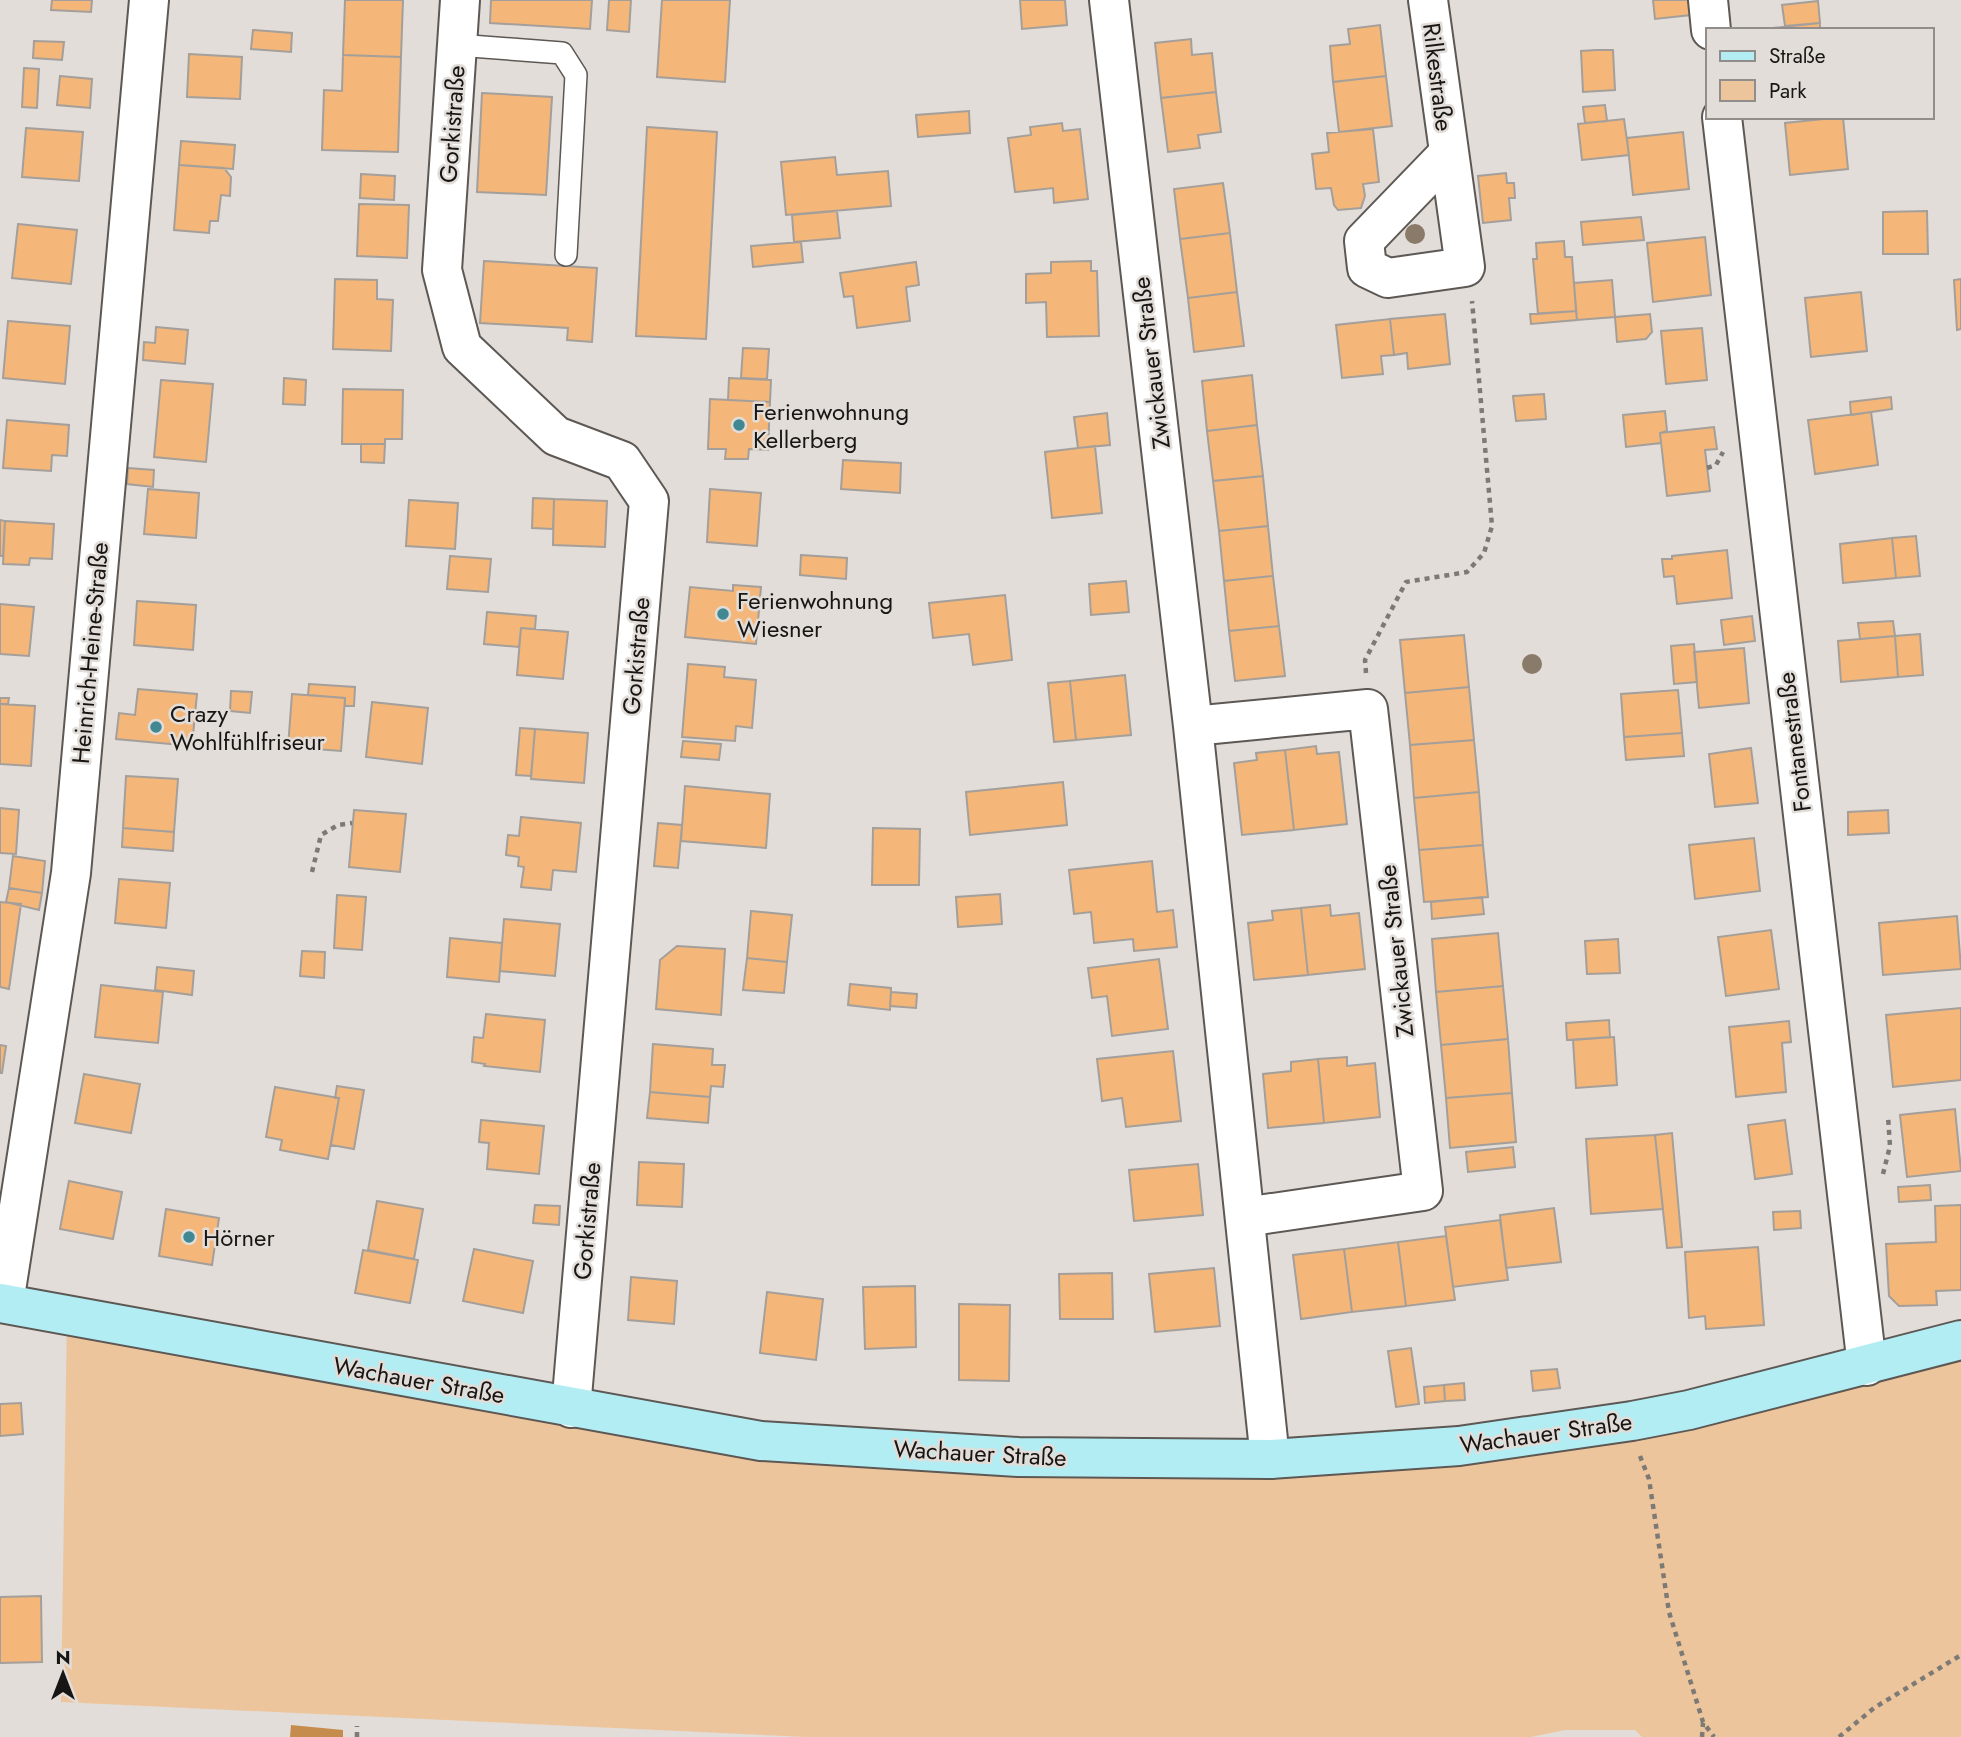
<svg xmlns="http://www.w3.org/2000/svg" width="1961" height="1737" font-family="Jost,sans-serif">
<rect width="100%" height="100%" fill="#e2ddd8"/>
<path fill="#edc59d" d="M67,1315l694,126 698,4 502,-105v397h-319l-7,-7h-70l-34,7h-724l-746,-35z"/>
<path fill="#c68c4e" d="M291,1725l52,5v7h-53z"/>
<path fill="#f4b779" stroke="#a49f9a" stroke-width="2" d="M52,0h40l-1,12 -40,-2z
M345,0h58l-2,57 -58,-2z
M491,0h101l-2,29 -100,-6z
M609,0h22l-2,32 -22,-2z
M662,0h68l-5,82 -68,-5z
M1020,0h45l2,25 -45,4z
M1653,0h36l2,15 -36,4z
M1818,1l2,22 -35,3 -3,-21z
M1820,23v7h-57v-1z
M1380,25l6,51 -53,6 -3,-36 20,-2 -2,-15z
M253,30l39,3 -1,19 -40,-3z
M1191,39l1,16 20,-2 4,39 -55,6 -6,-55z
M34,41l30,1 -2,18 -29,-2z
M1596,50h17l2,40 -32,2 -2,-41z
M189,54l53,3 -2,42 -53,-2z
M343,55l58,2 -3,95 -76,-2 2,-60 18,1z
M24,68l15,1 -2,39 -15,-1z
M60,76l32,3 -2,29 -33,-3z
M1386,76l6,50 -53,6 -6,-50z
M1216,92l5,40 -23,3 2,13 -32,4 -7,-54z
M482,93l70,4 -6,98 -69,-3z
M1605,105l2,16 -22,2 -2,-16z
M969,111l1,22 -52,4 -2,-22z
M1843,117l5,52 -58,6 -5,-52z
M1624,119l5,36 -47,5 -4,-36z
M1062,123l1,8 17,-2 8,70 -34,4 -1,-15 -38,4 -7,-54 23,-3 -1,-8z
M647,127l70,5 -11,207 -70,-3z
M26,128l57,4 -4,49 -57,-4z
M1373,129l6,53 -16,2 2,12 -4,12 -23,2 -4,-5 -3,-17 -15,1 -4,-35 17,-2 -2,-19z
M1683,132l6,57 -56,6 -6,-57z
M181,141l54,4 -2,24 -54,-4z
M835,157l2,18 51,-4 3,35 -105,9 -5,-53z
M179,165l45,3 7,9 -1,19 -9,-1 -3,26h-8l-1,12 -35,-3z
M1506,173l1,10h7l1,15h-6l2,22 -28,3 -5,-47z
M361,174l34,2 -1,24 -34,-2z
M1223,183l7,50 -50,6 -6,-50z
M359,204l50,1 -2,53 -50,-2z
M837,211l3,27 -46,4 -2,-27z
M1927,211l1,43h-45v-42z
M1641,217l3,23 -61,5 -2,-23z
M18,224l59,6 -6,54 -59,-6z
M1230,233l7,59 -49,6 -8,-59z
M1705,237l6,58 -58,7 -6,-59z
M1564,241l1,16h7l4,54 -38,3 -5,-55h4l-1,-16z
M801,242l2,20 -50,5 -2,-21z
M484,261l113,7 -5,74 -25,-2 1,-12 -88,-5z
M1091,261v10h6l2,65 -52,1 -1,-35 -20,1v-29l25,-1v-11z
M916,262l3,23 -13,2 4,34 -53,7 -4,-32 -9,1 -4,-24z
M335,279l42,1v19l16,1 -2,51 -58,-2z
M1961,279v50l-4,1 -3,-50z
M1612,280l3,37 -38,3 -3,-37z
M1237,292l7,54 -50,6 -6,-54z
M1861,292l6,59 -56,6 -6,-59z
M1576,311l1,9 -46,4 -1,-10z
M1445,314l5,50 -42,5 -1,-16 -13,2 -4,-36z
M1650,314l2,18 -6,7 -29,3 -2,-25z
M1390,319l4,36 -13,1 2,18 -41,4 -6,-53z
M8,321l62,5 -5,58 -62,-6z
M156,327l32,3 -3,34 -42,-4 1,-18 11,1z
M1702,328l5,52 -41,4 -5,-53z
M743,348l26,1 -2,30 -26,-1z
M1252,375l5,50 -50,6 -5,-50z
M284,378l22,2 -1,25 -22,-1z
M729,378l42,2 -1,22 -42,-2z
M161,380l52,4 -7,78 -52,-5z
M343,389l60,1 -1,49h-17v5h-43z
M1544,394l2,25 -30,2 -3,-25z
M1891,397l1,12 -41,6 -1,-13z
M710,399l60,3 -2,48 -19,-1 -1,10h-23l1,-10h-18z
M1665,411l2,20 -7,2 1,10 -35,4 -3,-32z
M1871,412l7,53 -63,9 -7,-54z
M1107,413l3,32 -32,3 -4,-31z
M7,420l62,5 -2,31 -15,-1 -1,16 -48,-3z
M1257,425l6,51 -50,5 -6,-50z
M1714,427l3,22 -12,1 5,41 -43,5 -7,-63z
M361,444h24l-1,19 -23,-1z
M1095,446l7,67 -50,5 -7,-66z
M843,460l58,3 -1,30 -59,-4z
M128,468l26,2 -1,17 -26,-3z
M1263,476l5,50 -49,5 -6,-50z
M148,489l51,4 -3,45 -52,-4z
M710,489l51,4 -4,53 -50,-4z
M533,498l21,1 -1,30 -21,-1z
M554,499l53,2 -2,46 -52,-2z
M409,500l49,3 -3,46 -49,-3z
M0,520l5,1 -2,35h-3z
M5,521l49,3 -2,35 -22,-1 -1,7 -26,-1z
M1268,526l5,50 -49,5 -5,-50z
M1916,536l4,40 -24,2 -4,-40z
M1892,538l4,40 -53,5 -3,-39z
M1727,550l5,48 -55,6 -3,-28 -10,1 -2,-18h10v-3z
M801,555l46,3 -1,21 -46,-4z
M450,556l41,3 -3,33 -41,-3z
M1273,576l6,50 -50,5 -5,-50z
M1126,581l3,31 -38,3 -2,-31z
M733,585l28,2 -5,57 -71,-7 5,-50 43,4z
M1005,595l7,65 -39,5 -4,-31 -36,4 -4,-35z
M137,601l59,4 -3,45 -59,-5z
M0,604l34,3 -5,49 -29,-2z
M487,612l49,4 -1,13 -14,-1 -2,19 -35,-3z
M1752,616l3,25 -31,4 -3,-25z
M1893,621l2,15 -35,3 -2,-16z
M1279,626l6,50 -50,5 -6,-50z
M521,628l47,4 -5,47 -46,-4z
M1920,634l3,41 -25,2 -3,-41z
M1464,635l5,52 -64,6 -5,-53z
M1895,636l3,41 -57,5 -3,-41z
M1694,644l3,38 -23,2 -3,-38z
M1744,648l5,55 -50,5 -5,-56z
M688,664l37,3 -1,10 32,3 -4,48 -16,-2 -1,15 -53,-4z
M1125,675l6,60 -55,5 -6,-59z
M1070,681l6,59 -22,2 -6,-59z
M309,684l46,3 -1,19h-9v-8l-37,-3z
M1469,687l5,53 -64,5 -5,-52z
M138,689l59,5 -5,52 -76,-7 3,-26 16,2z
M1678,690l4,43 -58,4 -3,-43z
M231,691l21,1 -2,21 -20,-2z
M292,694l53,4 -4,53 -53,-4z
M0,698h9l-1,6h-8z
M372,702l56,6 -6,56 -56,-7z
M0,704l35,2 -4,60 -31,-2z
M520,728l15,1 -4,47 -15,-1z
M535,729l53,4 -4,50 -53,-4z
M1682,733l2,23 -58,4 -2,-23z
M1474,740l5,52 -65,6 -4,-53z
M683,741l38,3 -2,16 -38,-3z
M1316,746l1,8 22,-2 8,72 -53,6 -9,-80z
M1751,748l7,55 -43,4 -6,-53z
M1285,750l9,80 -52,5 -8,-72 23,-3 -1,-7z
M126,776l52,3 -4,53 -51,-4z
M1063,782l4,43 -97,10 -4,-43z
M685,786l85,8 -4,54 -85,-7z
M1479,792l4,53 -64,5 -5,-52z
M0,808l19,2 -3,44 -16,-1z
M354,810l52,4 -6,58 -51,-5z
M1888,810l1,23 -41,2v-23z
M521,817l60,6 -5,49 -23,-2 -2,20 -30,-3 3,-20 -6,-1 1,-9 -13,-2 2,-20 11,1z
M658,823l24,2 -4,43 -24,-2z
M123,828l51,4 -1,19 -51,-4z
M873,828l47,1 -1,56h-47z
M1754,838l6,53 -65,8 -6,-54z
M1483,845l5,52 -64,5 -5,-52z
M13,856l32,5 -3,32 -33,-5z
M1152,861l5,51 16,-2 4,37 -43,4 -1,-12 -39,4 -3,-31 -17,2 -5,-44z
M119,879l51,4 -4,45 -51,-5z
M9,888l33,5 -3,17 -33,-8z
M1000,894l2,30 -44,3 -2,-30z
M337,895l29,2 -4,53 -28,-2z
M1482,897l2,17 -52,5 -1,-17z
M0,902l21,2 -12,85 -9,-2z
M1330,905l1,11 28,-3 6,56 -57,6 -7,-67z
M1301,908l7,67 -54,5 -6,-57 25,-3 -1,-9z
M751,911l41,4 -5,47 -40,-4z
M1957,916l4,53 -78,6 -4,-52z
M504,919l56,5 -5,52 -55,-5z
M1771,930l8,59 -53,7 -8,-59z
M1498,933l5,53 -67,6 -4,-53z
M450,938l52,5 -3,39 -52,-5z
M1618,939l2,34 -33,1 -2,-33z
M677,946l48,3 -4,66 -65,-6 4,-49z
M302,951l23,1 -1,26 -24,-2z
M747,958l40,4 -3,31 -41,-3z
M1159,959l9,70 -56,7 -5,-40 -15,2 -4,-30z
M157,967l37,4 -2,24 -37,-5z
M850,984l41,4 -1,22 -42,-5z
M101,985l62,7 -5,51 -63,-6z
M1503,986l5,53 -67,6 -5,-53z
M891,992l26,2 -1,14 -26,-2z
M1961,1008v72l-68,7 -7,-72z
M486,1014l59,6 -5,52 -56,-6 1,-2 -13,-2 2,-25 9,1z
M1609,1020l1,17 -43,3 -1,-17z
M1789,1021l2,21 -9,1 4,49 -50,5 -7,-70z
M1614,1037l3,48 -41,3 -3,-48z
M1508,1039l4,54 -66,5 -5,-53z
M653,1044l60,5 -1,16h13l-2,22 -12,-1 -1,11 -60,-5z
M0,1045l6,1 -4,27h-2z
M1173,1051l8,70 -55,6 -4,-29 -20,3 -5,-42z
M1347,1057v9l28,-3 5,54 -56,6 -6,-64z
M1318,1059l6,64 -56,5 -5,-54 28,-3v-9z
M84,1074l56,10 -9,49 -56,-10z
M337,1086l27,4 -10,59 -23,-4 8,-47h-4z
M275,1087l64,11 -11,61 -48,-9 2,-10 -16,-3z
M650,1092l60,5 -2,26 -61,-5z
M1512,1093l4,49 -66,6 -4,-50z
M1955,1109l6,62 -54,6 -7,-62z
M481,1120l63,6 -5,48 -52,-5 2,-26 -10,-1z
M1785,1120l7,54 -37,5 -7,-54z
M1672,1133l10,114 -15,1 -12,-113z
M1655,1135l8,74 -72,5 -5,-75z
M1513,1147l2,20 -47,5 -2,-20z
M639,1162l45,2 -2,43 -45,-2z
M1198,1164l5,51 -69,6 -5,-51z
M69,1181l53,11 -9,47 -53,-10z
M1930,1185l1,15 -32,2 -1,-15z
M377,1201l46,8 -9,50 -46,-9z
M535,1205l25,1 -1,19 -26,-2z
M1961,1205v85l-25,1 1,14 -38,1 -10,-10 -3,-52 50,-2 -1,-36z
M1554,1208l7,54 -55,6 -6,-53z
M166,1209l53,9 -7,47 -53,-9z
M1800,1211l1,17 -27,2 -1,-18z
M1500,1220l8,60 -55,7 -8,-60z
M1446,1236l9,64 -49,6 -8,-64z
M1398,1242l8,64 -54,6 -8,-63z
M1758,1247l6,78 -58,4 -1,-13 -16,2 -4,-66z
M474,1249l59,12 -10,52 -60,-12z
M1344,1249l8,63 -51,7 -8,-64z
M363,1250l55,10 -8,43 -55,-10z
M1214,1268l6,58 -65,6 -6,-58z
M1112,1273l1,46h-53l-1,-45z
M631,1277l46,4 -3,43 -46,-4z
M915,1286l1,61 -51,2 -2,-62z
M767,1292l56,7 -7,61 -56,-7z
M959,1304l51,1 -1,76 -50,-1z
M1411,1348l8,56 -23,3 -8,-56z
M1557,1369l3,19 -27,3 -2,-20z
M1464,1383l1,17 -20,1 -1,-16z
M1444,1385l1,16 -20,2 -1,-16z
M21,1403l2,31 -23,2v-32z
M41,1596l1,66 -42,1v-66z"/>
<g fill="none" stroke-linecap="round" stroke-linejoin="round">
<g stroke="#5d5854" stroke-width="24">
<path id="lane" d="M457,45l105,8 14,22 -10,180"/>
</g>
<g stroke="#5d5854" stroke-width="42">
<path id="street" d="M460,0l-18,270 20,77 94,89 66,25 27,40 -78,907
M1109,0l84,726 77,733
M1428,0l37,267 -77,11 -21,-10 -3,-27 84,-87
M1708,0l3,30
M1722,117l145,1249
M1193,726l175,-17 55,482 -178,26
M4,1303l67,-430 78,-873"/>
</g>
<g stroke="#5d5854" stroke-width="42">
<path id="secondary" d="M0,1303l761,138 257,16 252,2 189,-13 173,-25 57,-11 272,-70"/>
</g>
<path stroke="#7d7a76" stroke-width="4.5" stroke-dasharray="5 5" stroke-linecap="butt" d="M1707,468l9,-3 7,-13
M1366,673l-1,-13 41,-78 61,-10 17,-19 8,-27 -20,-225
M312,872l9,-37 17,-10 14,-2
M1883,1174l7,-28 -2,-30
M1640,1456l9,23 20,133 34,110 11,15
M357,1737v-11
M1702,1737l1,-14
M1839,1737l35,-29 87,-53"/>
<use href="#lane" stroke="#fff" stroke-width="21"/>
<use href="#street" stroke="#fff" stroke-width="38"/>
<use href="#secondary" stroke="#b2edf4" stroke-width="38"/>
</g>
<g fill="#8a7a69">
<circle cx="1415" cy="234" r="10"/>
<circle cx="1532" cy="664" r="10"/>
</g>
<g fill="#428893" stroke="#e2ddd8" stroke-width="2.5">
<circle cx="739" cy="425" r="7"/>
<circle cx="723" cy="614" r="7"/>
<circle cx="156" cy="727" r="7"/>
<circle cx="189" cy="1237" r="7"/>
</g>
<g text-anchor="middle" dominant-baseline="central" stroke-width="5" stroke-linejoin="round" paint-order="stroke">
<g font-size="24" fill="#181614" stroke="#e2ddd8">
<text transform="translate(1438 77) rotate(83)">Rilkestraße</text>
<text transform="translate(452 124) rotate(-86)">Gorkistraße</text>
<text transform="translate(1151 363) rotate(-97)">Zwickauer Straße</text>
<text transform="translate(90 653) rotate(-85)">Heinrich-Heine-Straße</text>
<text transform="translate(636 656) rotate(-85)">Gorkistraße</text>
<text transform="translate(1794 742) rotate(-97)">Fontanestraße</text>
<text transform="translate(1396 951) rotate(-96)">Zwickauer Straße</text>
<text transform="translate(587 1221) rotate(-85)">Gorkistraße</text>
<text transform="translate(419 1380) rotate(10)">Wachauer Straße</text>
<text transform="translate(1546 1433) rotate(-8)">Wachauer Straße</text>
<text transform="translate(980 1453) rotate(3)">Wachauer Straße</text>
</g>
<g font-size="24" fill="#181614" stroke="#e2ddd8" text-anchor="start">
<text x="753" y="411">Ferienwohnung<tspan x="753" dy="28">Kellerberg</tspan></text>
<text x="737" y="600">Ferienwohnung<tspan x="737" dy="28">Wiesner</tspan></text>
<text x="170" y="713">Crazy<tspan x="170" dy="28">Wohlfühlfriseur</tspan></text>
<text x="203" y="1237">Hörner</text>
</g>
</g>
<rect x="1706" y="28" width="228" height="91" fill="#e2ddd8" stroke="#918d8a" stroke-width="2"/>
<rect x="1720" y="51" width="35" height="10" fill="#b2edf4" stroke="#918d8a" stroke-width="2"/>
<text x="1769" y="63" font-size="21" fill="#181614">Straße</text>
<rect x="1720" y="80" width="35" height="21" fill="#edc59d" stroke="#918d8a" stroke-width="2"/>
<text x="1769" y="98" font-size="21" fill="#181614">Park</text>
<g transform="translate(63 1674)" stroke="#e2ddd8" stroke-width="5" paint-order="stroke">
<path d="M0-5L12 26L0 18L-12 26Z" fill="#181614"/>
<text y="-10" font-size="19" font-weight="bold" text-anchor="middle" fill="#181614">N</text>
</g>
</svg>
